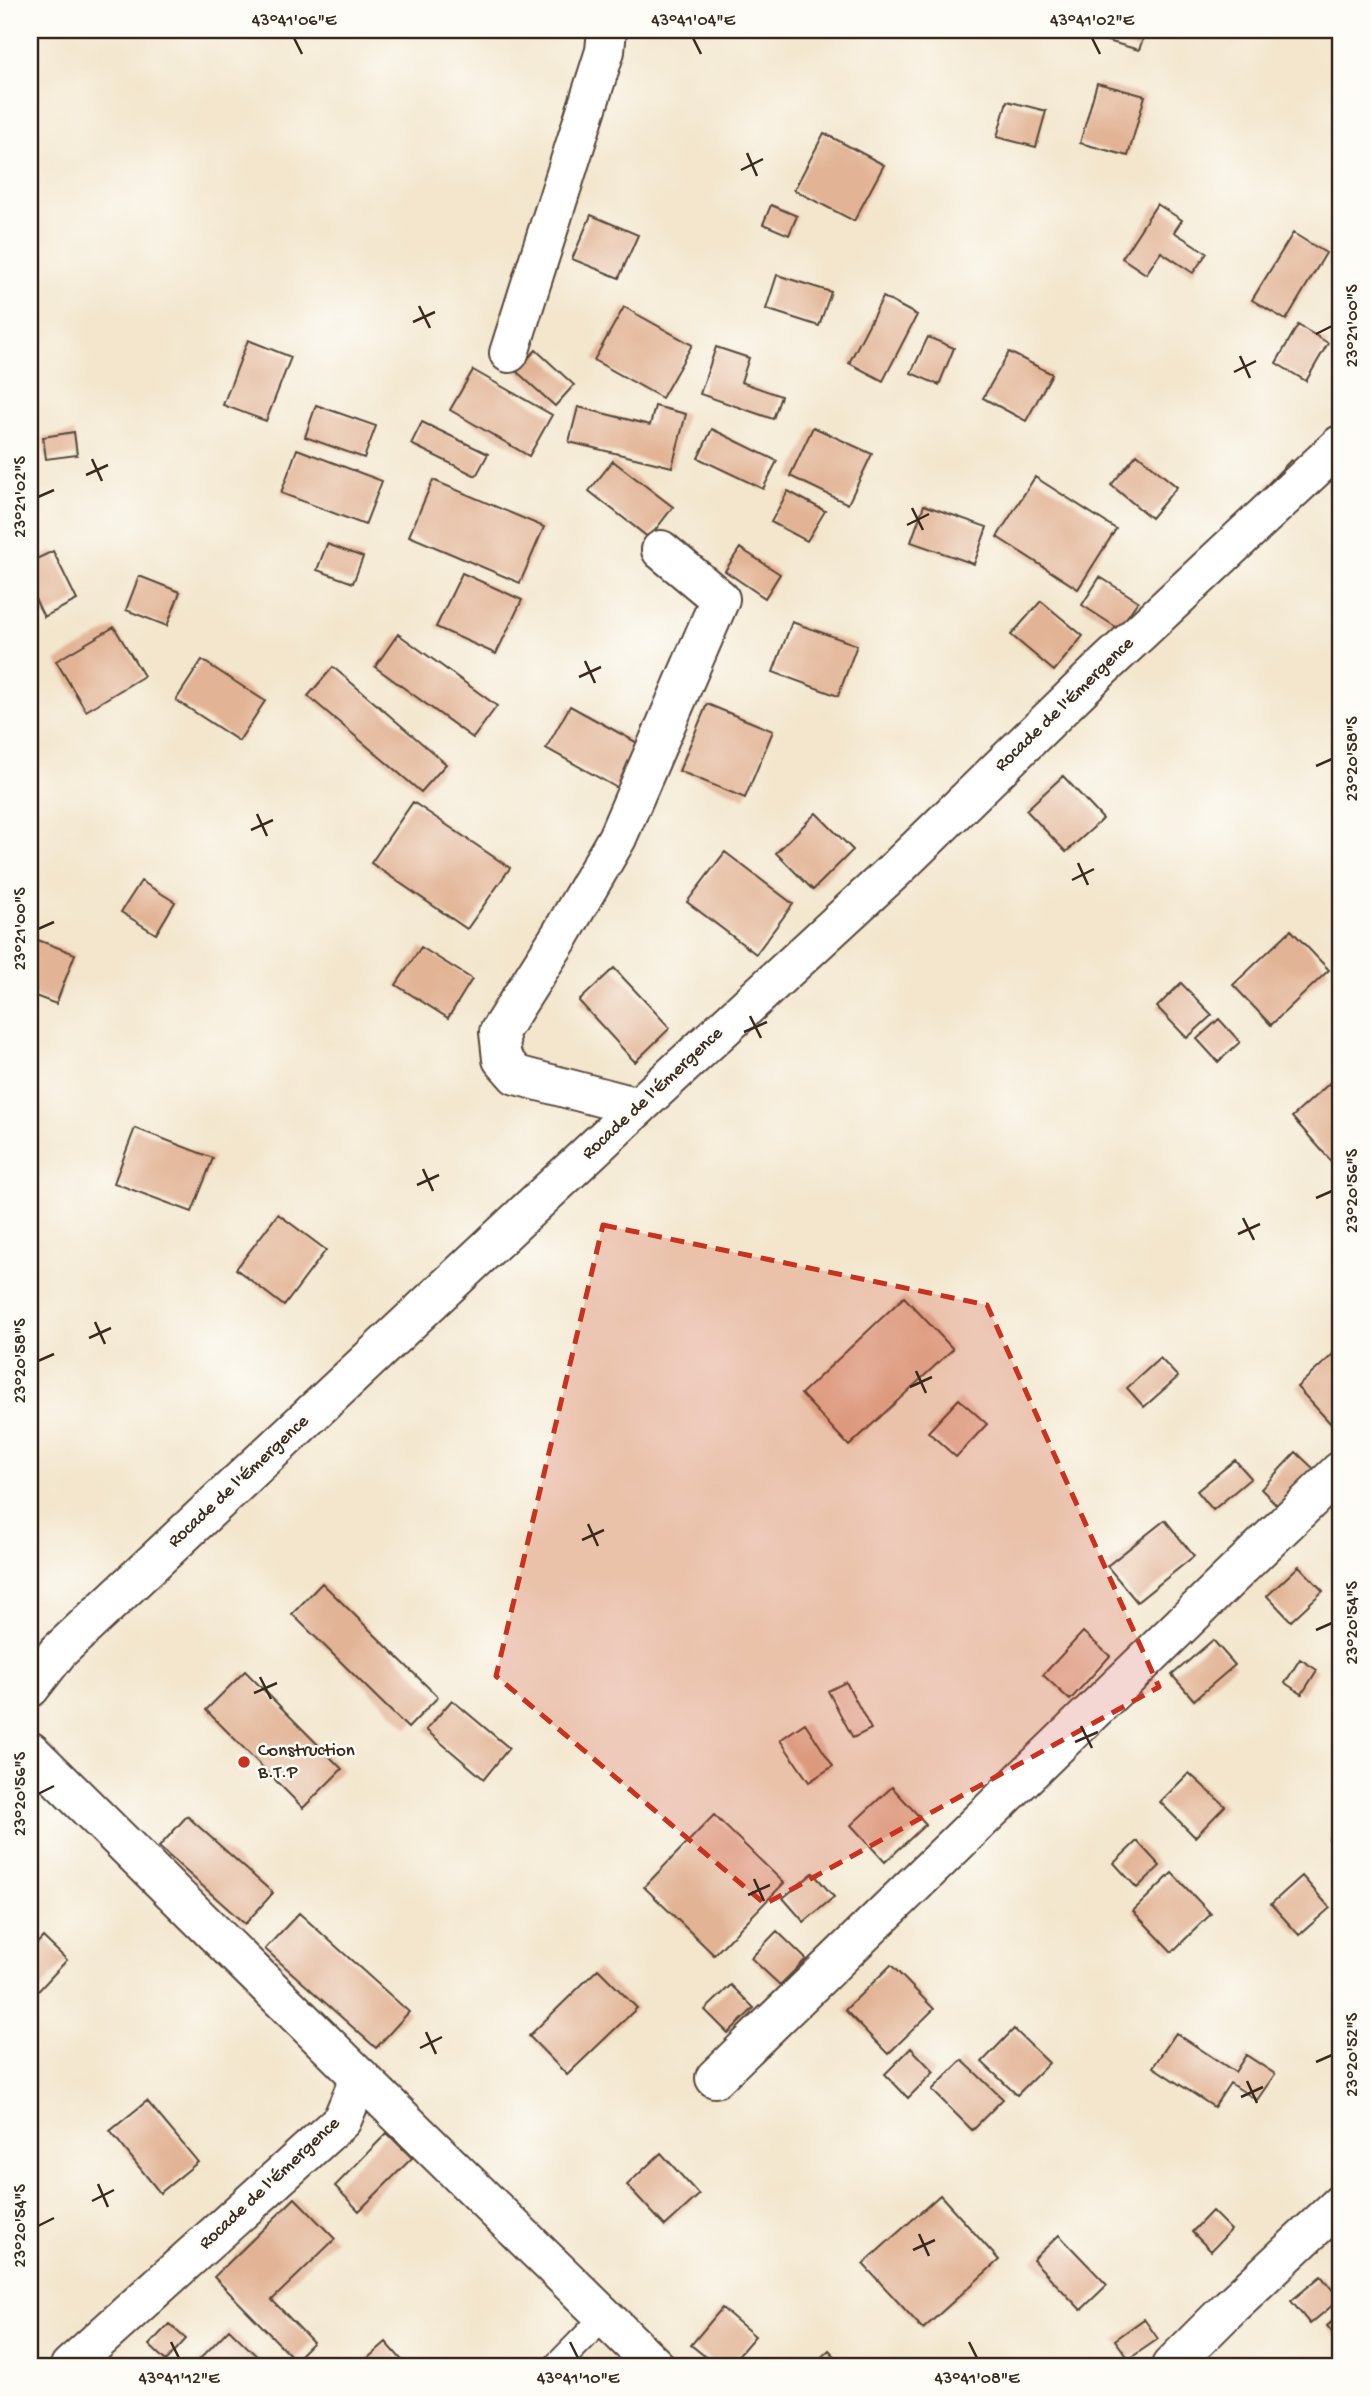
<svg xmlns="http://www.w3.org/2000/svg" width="1370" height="2396" font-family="'Gochi Hand',sans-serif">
<rect width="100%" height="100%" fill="#fdfcf7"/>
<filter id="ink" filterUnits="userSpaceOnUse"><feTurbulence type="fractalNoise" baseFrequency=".0143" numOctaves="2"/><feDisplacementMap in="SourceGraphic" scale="14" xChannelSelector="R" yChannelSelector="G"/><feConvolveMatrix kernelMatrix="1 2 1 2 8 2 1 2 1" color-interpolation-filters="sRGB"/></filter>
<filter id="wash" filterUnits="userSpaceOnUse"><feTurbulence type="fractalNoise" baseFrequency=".00686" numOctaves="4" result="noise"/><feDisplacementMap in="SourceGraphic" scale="28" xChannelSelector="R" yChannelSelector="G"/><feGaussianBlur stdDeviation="1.57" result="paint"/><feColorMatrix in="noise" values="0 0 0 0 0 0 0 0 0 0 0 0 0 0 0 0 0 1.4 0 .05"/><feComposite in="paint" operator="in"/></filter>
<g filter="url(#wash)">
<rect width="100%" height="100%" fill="#f3e6cd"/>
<g id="blocks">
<path fill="#e2b394" d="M1076,30h70l-7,20 -63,-18z
M1097,83l48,13 -17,60 -48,-13z
M1007,101l39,10 -10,36 -39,-10z
M824,133l60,32 -30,56 -60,-31z
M1157,204l25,16 -8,12 33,21 -14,20 -32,-21 -15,22 -24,-16z
M771,205l26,11 -8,19 -26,-11z
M591,215l47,20 -19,43 -47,-19z
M1293,233l33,20 -40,67 -34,-20z
M777,275l54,17 -12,34 -53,-17z
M883,297l34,18 -34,66 -34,-18z
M624,307l68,38 -30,53 -68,-38z
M1298,325l30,18 -22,38 -30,-18z
M928,337l26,11 -15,37 -28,-12z
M248,340l43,17 -25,64 -43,-16z
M716,347l33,11 -8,24 40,14 -8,23 -73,-25z
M536,350l38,35 -19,21 -39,-35z
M1009,352l43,22 -26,47 -43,-23z
M473,370l79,45 -23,41 -79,-46z
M316,405l60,21 -12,32 -59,-21z
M655,406l31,8 -14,53 -103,-25 9,-35 72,18z
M422,422l66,32 -12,22 -65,-32z
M813,427l59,27 -24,50 -58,-28z
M712,429l65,32 -14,28 -65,-31z
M74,432l3,23 -31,4 -3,-22z
M297,449l85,32 -17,44 -84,-32z
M1137,454l40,33 -26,31 -40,-33z
M1291,460l13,12 -26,26 -12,-12z
M613,461l60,46 -24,31 -60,-47z
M1035,477l81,52 -38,60 -81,-52z
M433,480l111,47 -24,56 -111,-47z
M788,491l37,20 -18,30 -36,-19z
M924,505l63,22 -13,37 -63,-22z
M327,544l36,13 -10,26 -36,-13z
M740,548l40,26 -15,24 -40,-27z
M53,551l24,49 -33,17 -14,-28v-27z
M462,573l60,27 -26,54 -60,-27z
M139,576l41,16 -13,34 -41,-16z
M1100,577l38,24 -19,28 -37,-24z
M1041,601l42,35 -29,35 -43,-36z
M792,622l65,23 -19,51 -65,-24z
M114,627l30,49 -58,35 -30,-50z
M398,634l99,72 -24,32 -98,-71z
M202,660l63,41 -26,40 -63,-41z
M333,667l113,97 -25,28 -113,-96z
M707,704l66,27 -28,67 -66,-27z
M570,706l73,40 -24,43 -73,-41z
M1063,776l40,43 -37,33 -40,-42z
M413,802l97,66 -43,61 -96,-66z
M816,813l37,37 -40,40 -37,-37z
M725,852l68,52 -37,50 -69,-52z
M141,881l34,21 -19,32 -35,-22z
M1291,930l38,40 -58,55 -38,-40z
M30,937l45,17 -19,50 -26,-10z
M421,947l51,32 -24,39 -52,-33z
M614,968l56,60 -35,34 -56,-61z
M1181,983l31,32 -25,23 -30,-31z
M1219,1019l21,23 -22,20 -21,-23z
M1332,1081l8,9v81l-48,-54z
M135,1128l78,30 -21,54 -78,-29z
M278,1214l48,36 -42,56 -48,-37z
M904,1297l49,52 -104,97 -48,-52z
M1340,1348v71l-7,7 -36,-39z
M1160,1358l18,19 -34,30 -17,-19z
M959,1399l28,25 -31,33 -28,-25z
M1296,1452l19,18 -35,38 -19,-19z
M1235,1460l16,18 -38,32 -16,-19z
M1340,1497v19l-9,-9z
M1165,1520l29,36 -57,46 -30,-36z
M1299,1566l24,25 -32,30 -24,-25z
M322,1583l116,114 -30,31 -116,-114z
M1083,1632l27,24 -40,44 -27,-25z
M1213,1640l22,25 -41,35 -22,-25z
M1300,1659l17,11 -15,24 -17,-11z
M1340,1662v14l-7,-7z
M245,1671l97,98 -39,39 -97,-98z
M846,1682l25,47 -18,9 -25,-47z
M452,1700l57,48 -25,31 -58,-49z
M805,1723l28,43 -24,16 -29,-42z
M1189,1773l36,33 -30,31 -35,-35z
M892,1787l34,37 -41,38 -34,-37z
M714,1815l70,68 -70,72 -70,-68z
M187,1816l86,77 -28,31 -86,-77z
M1340,1828v23l-11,-12z
M1137,1841l23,25 -23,22 -23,-25z
M813,1873l21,24 -30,25 -21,-24z
M1172,1873l39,41 -39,38 -39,-41z
M1302,1876l28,32 -31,27 -28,-31z
M299,1913l110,99 -33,36 -111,-99z
M777,1931l29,28 -26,26 -29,-27z
M43,1937l24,23 -37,40v-49z
M891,1965l43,44 -46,45 -43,-44z
M598,1969l39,39 -70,67 -38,-39z
M731,1985l23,23 -26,25 -23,-23z
M1014,2029l35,34 -32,32 -35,-33z
M1176,2033l59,39 11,-17 29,19 -18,26 -27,-17 -16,24 -61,-40z
M911,2048l23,24 -26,26 -23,-24z
M962,2060l41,39 -31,31 -40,-40z
M147,2101l51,61 -38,31 -50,-62z
M387,2133l25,25 -53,53 -24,-25z
M661,2153l38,42 -34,31 -38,-41z
M940,2195l59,65 -76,69 -60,-65z
M295,2198l40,41 -63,61 41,42 -18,18 -81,-83z
M1212,2211l19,19 -20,21 -19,-19z
M1059,2235l48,50 -26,25 -48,-50z
M1321,2276l19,23 -30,25 -19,-23z
M722,2308l33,28 -26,30h-12l-26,-21z
M1340,2315v27l-13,-16z
M1144,2319l14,20 -29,20 -14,-19z
M169,2324l17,15 -20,22 -17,-16z
M229,2329l38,37h-74z
M386,2342l21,24h-48z
M829,2350l15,16h-32z"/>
</g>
</g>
<g filter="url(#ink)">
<use href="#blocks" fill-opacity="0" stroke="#574638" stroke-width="2"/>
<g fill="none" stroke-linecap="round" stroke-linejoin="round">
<g stroke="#574638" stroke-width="28">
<path id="service" d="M556,2366l48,-49"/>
</g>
<g stroke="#574638" stroke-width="42">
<path id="minor" d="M509,353l96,-302 2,-21
M638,1107l-122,-32 -14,-16 -3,-27 61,-96 57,-98 103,-239 -59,-49
M360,2077l295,289
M715,2078l625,-607
M1171,2366l59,-59 110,-103"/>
</g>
<g stroke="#574638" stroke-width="42">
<path id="tertiary" d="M30,1688l28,-36 580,-545 258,-238 206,-201 238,-223
M30,1751l330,326 -18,43 -272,246"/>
</g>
<use href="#service" stroke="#fff" stroke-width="24"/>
<use href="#minor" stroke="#fff" stroke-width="38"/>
<use href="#tertiary" stroke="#fff" stroke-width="38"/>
</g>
</g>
<path fill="#c8321e" fill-opacity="0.2" stroke="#c8321e" stroke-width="5" stroke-dasharray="14 9" stroke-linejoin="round" d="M603,1225l384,80 172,382 -394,217 -269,-228z"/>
<path fill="none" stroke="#3b2a1e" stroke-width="2.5" d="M294,38l8,16M693,38l8,16M1092,38l8,16M747,153l10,23M741,170l22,-11M419,306l11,22M413,322l22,-10M1316,334l16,-8M1240,356l10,22M1234,372l22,-11M92,459l10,22M86,475l22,-10M38,497l16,-7M912,508l11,22M907,525l22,-11M585,661l10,22M579,677l22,-10M1316,766l16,-7M257,814l10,22M251,830l22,-10M1078,863l10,22M1072,880l22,-11M38,929l16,-7M750,1016l11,22M744,1032l23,-10M423,1169l10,22M417,1185l22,-10M1316,1198l16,-7M1243,1218l11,22M1238,1234l22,-10M95,1322l10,22M89,1338l22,-10M38,1361l16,-7M916,1371l10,22M910,1387l22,-10M588,1524l10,22M582,1540l22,-10M1316,1630l16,-7M260,1677l11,22M254,1693l23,-10M1081,1726l11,22M1075,1742l23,-10M38,1794l16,-8M754,1879l10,22M748,1895l22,-10M426,2032l10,22M420,2048l22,-11M1316,2062l16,-7M1247,2081l10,22M1241,2097l22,-10M98,2184l10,23M92,2201l22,-11M38,2226l16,-8M919,2234l10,22M913,2250l22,-10M171,2342l8,16M570,2342l8,16M969,2342l8,16"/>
<circle fill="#c8321e" stroke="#fdfcf7" stroke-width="2.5" cx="244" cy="1762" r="7"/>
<g text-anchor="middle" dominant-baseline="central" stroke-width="5" stroke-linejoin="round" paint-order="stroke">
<g font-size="19" fill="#3b2a1e" stroke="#fdfcf7">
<text transform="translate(1065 705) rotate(-44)">Rocade de l'Émergence</text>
<text transform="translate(653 1094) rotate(-43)">Rocade de l'Émergence</text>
<text transform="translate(239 1482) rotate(-43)">Rocade de l'Émergence</text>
<text transform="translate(270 2184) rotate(-43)">Rocade de l'Émergence</text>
</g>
<g font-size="19" fill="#3b2a1e" stroke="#fdfcf7" text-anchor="start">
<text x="258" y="1751">Construction<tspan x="258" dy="22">B.T.P</tspan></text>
</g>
</g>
<rect width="1370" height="2396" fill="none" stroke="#fdfcf7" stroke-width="77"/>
<rect x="38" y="38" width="1294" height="2320" fill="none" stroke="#3b2a1e" stroke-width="2.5"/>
<g font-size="18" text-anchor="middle" fill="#3b2a1e">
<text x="294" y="25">43°41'06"E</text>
<text x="693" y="25">43°41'04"E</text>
<text x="1092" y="25">43°41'02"E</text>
<text transform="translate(1351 326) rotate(-90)" y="6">23°21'00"S</text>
<text transform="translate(19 497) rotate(-90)" y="6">23°21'02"S</text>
<text transform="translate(1351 759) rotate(-90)" y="6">23°20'58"S</text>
<text transform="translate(19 929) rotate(-90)" y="6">23°21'00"S</text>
<text transform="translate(1351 1191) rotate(-90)" y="6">23°20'56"S</text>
<text transform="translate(19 1361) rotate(-90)" y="6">23°20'58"S</text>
<text transform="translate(1351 1623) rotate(-90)" y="6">23°20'54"S</text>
<text transform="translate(19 1794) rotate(-90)" y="6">23°20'56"S</text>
<text transform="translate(1351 2055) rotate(-90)" y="6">23°20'52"S</text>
<text transform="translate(19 2226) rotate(-90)" y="6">23°20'54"S</text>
<text x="179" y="2383">43°41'12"E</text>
<text x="578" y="2383">43°41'10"E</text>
<text x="977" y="2383">43°41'08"E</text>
</g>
</svg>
